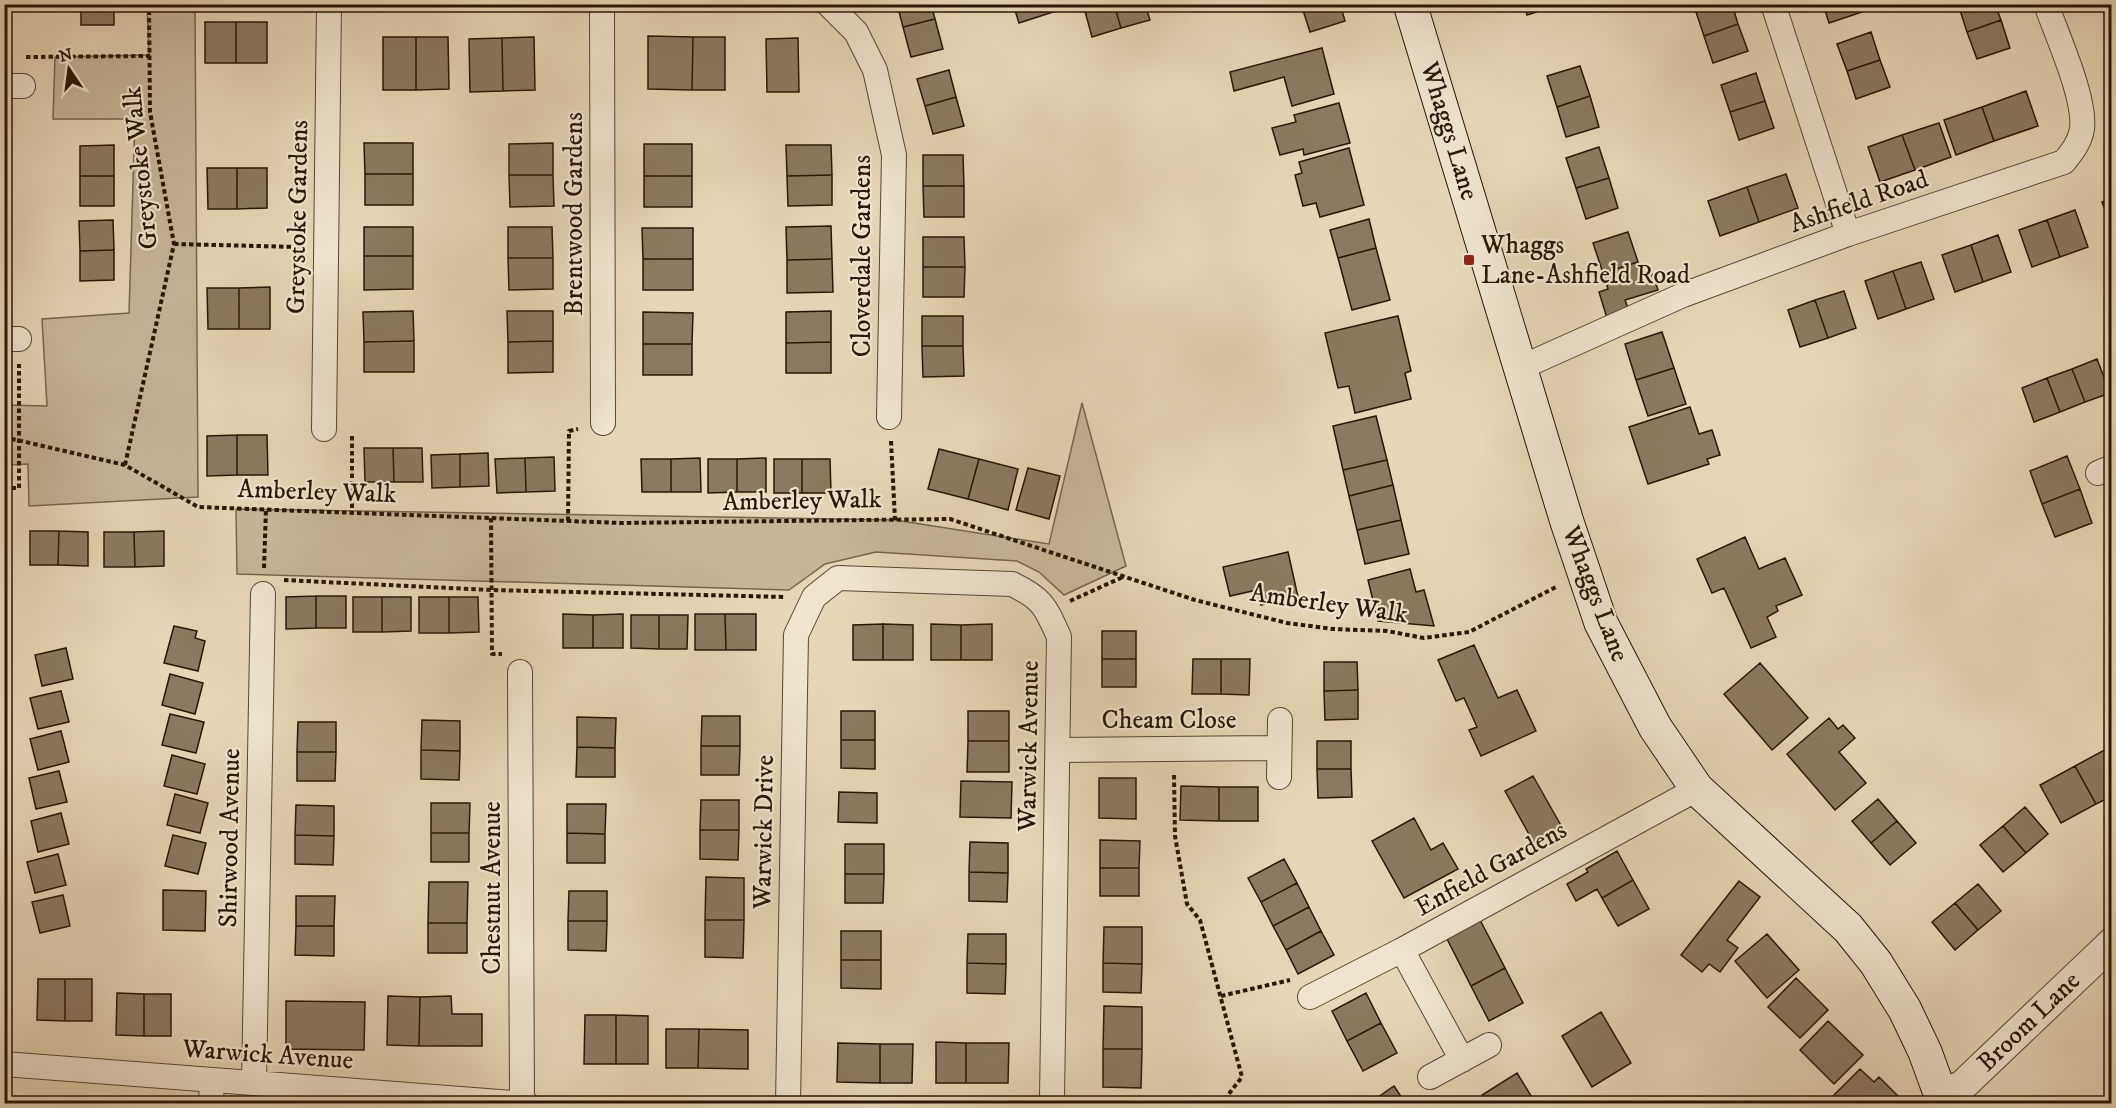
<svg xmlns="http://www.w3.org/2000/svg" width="2116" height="1108" font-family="'IM FELL DW Pica',serif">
<rect width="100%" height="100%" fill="#e5d6b5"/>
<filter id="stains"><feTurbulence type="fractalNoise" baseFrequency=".00333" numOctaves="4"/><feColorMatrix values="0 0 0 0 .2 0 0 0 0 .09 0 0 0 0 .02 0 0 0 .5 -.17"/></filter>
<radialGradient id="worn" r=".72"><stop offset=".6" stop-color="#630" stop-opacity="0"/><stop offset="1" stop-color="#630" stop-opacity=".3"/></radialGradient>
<path fill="#c5b697" stroke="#76664e" stroke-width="1.5" d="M147,5h48l3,492 -169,9 -1,-42 -23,1v-60l42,1 -5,-87 87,-6 6,-194h-82l2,-62 94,-2z
M1082,403l44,163 -62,29 -25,-23 -22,-11 -141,-9 -51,12 -36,26 -552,-16 -1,-65 659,11 154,24z"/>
<path fill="#8a7a61" stroke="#281706" stroke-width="1.5" d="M81,4h33v21h-33z
M897,4h34l4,15 -32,8z
M1013,4h41l2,7 -37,12z
M1083,4h31l7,24 -29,9z
M1114,4h31l5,16 -29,8z
M1301,4h39l5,17 -35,11z
M1524,4h24l1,4 -22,7z
M1707,4h25l6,20 -34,12 -9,-27z
M1823,4h40l2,7 -36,12z
M1958,4h37l6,16 -34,12z
M2101,4h11v21l-4,1z
M935,19l8,30 -32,8 -8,-30z
M2001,20l9,28 -33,11 -10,-27z
M205,22h31v41h-31z
M236,22h31v41h-31z
M1738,24l10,27 -35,12 -9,-27z
M1871,32l9,28 -33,11 -10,-27z
M648,36l45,1 -1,53 -44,-1z
M383,37h33v53h-33z
M416,37h32l1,52 -33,1z
M534,37l1,53 -32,1 -1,-53z
M693,37h32v53h-33z
M502,38l1,53 -33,1 -1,-53z
M798,38l1,54h-32l-1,-53z
M1322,48l12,46 -42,12 -8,-29 -50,14 -4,-19z
M1880,60l10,27 -34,12 -9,-28z
M1580,66l10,30 -33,11 -10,-31z
M949,70l7,27 -31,9 -8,-27z
M1756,73l9,28 -35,11 -9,-27z
M2026,91l12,35 -44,15 -12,-34z
M1590,96l9,31 -33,10 -9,-30z
M956,97l8,29 -31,8 -8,-28z
M1765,101l9,27 -35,12 -9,-28z
M1339,103l11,40 -46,12 -1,-6 -23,6 -8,-27 24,-6 -2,-7z
M1982,107l12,34 -38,14 -12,-35z
M1939,123l12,34 -36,13 -13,-35z
M1902,135l13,35 -35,12 -12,-35z
M364,143h49v31h-48z
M553,143v32h-44v-31z
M644,144h48v32h-48z
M114,145v31h-34v-30z
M786,145h45l1,30 -45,1z
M1599,147l10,31 -33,10 -10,-30z
M1349,148l15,57 -44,12 -4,-14 -13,3 -8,-31 7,-2 -3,-11z
M923,155h40l1,31h-41z
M207,168h30v41h-29z
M237,168h30v40l-30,1z
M365,174h48v31h-48z
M1786,174l12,34 -39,14 -12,-35z
M509,175h44l1,31 -44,1z
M832,175v30l-44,1 -1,-30z
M80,176h34v30h-34z
M644,176h48v31h-48z
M1609,178l9,30 -32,11 -10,-31z
M923,186h41v31h-40z
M1747,187l12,35 -39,14 -12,-35z
M2112,198v29l-1,1 -9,-26z
M2075,210l13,37 -28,10 -13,-37z
M1369,219l7,29 -38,10 -8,-28z
M113,220l1,30 -34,1 -1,-30z
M2047,220l13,37 -28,10 -13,-37z
M831,226l1,33 -45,1 -1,-33z
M364,227h49v29h-49z
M508,227h44l1,31h-45z
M642,228h51v31h-50z
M1628,232l10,30 -35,11 -10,-30z
M1998,235l13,37 -28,10 -12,-37z
M923,237h41l1,30h-42z
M1971,245l12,37 -28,10 -13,-37z
M1376,248l14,52 -38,10 -14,-52z
M114,250v30l-34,1v-30z
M364,256h49v33l-49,1z
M508,258h45v31l-44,1z
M643,259h50v31h-50z
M832,259l1,33 -46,1v-33z
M1638,262l5,15 10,-3 5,16 -33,10 4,11 -22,7 -8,-26 9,-3 -5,-16z
M1921,262l13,37 -28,10 -13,-38z
M923,267h42l-1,30h-41z
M1893,271l13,38 -28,10 -13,-38z
M270,287v42h-31v-41z
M207,288h32v41h-31z
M1844,291l12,37 -28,10 -13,-38z
M1815,300l13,38 -28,9 -12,-37z
M413,311l1,30 -50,1 -1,-30z
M507,311h46v30l-45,1z
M831,311v31l-45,1v-31z
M643,312l50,1 -1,31h-49z
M922,316h41v30h-41z
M1398,316l13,55 -6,2 6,26 -56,14 -6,-27 -11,2 -13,-55z
M1662,332l12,36 -38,12 -11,-36z
M414,341v31h-50v-30z
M553,341v31l-45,1v-31z
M831,342v31h-45v-30z
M643,344h49v31h-49z
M922,346h41l1,30 -41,1z
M2097,359l13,34 -25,9 -13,-33z
M1674,368l12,36 -38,12 -12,-36z
M2072,369l13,33 -25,10 -13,-34z
M2047,378l13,34 -26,10 -12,-34z
M1690,407l9,27 13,-4 8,25 -13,4 2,5 -61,20 -19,-57z
M1376,416l11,44 -44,10 -10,-44z
M237,435v40l-30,1v-40z
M237,435h30l1,40h-31z
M364,448h29l1,34h-29z
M393,448h29l1,34h-29z
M939,449l40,10 -11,40 -40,-10z
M488,453l1,33 -29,1v-33z
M460,454v33l-28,1 -1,-33z
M2067,456l13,33 -38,15 -12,-33z
M554,457l1,34 -29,1 -1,-34z
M525,458l1,34 -29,1 -2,-34z
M700,458l1,34h-30v-33z
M766,458v34h-29v-33z
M641,459h30v33h-29z
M708,459h29v33l-29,1z
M774,459h28v34h-28z
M802,459h28l1,34h-29z
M979,459l39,10 -10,41 -40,-11z
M1387,460l6,25 -44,11 -6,-26z
M1028,468l32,8 -11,43 -33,-9z
M1393,485l8,35 -44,10 -8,-34z
M2080,489l12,34 -37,14 -13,-33z
M1401,520l8,34 -44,10 -8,-34z
M30,531h29l-1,34h-28z
M59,531l29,1v34l-30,-1z
M164,531v35l-29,1 -1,-35z
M104,532h30l1,35h-31z
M1745,537l14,32 26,-11 17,37 -26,11 2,5 -11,6 9,20 -25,11 -27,-60 -12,5 -15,-34z
M1288,552l10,45 -37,8 -4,-15 -27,6 -7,-29z
M1410,569l6,23 8,-2 10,36 -56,-5 -10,-41z
M316,596v32l-30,1v-32z
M316,596h30v32h-30z
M353,597h29v35h-29z
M382,597h29v34l-29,1z
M419,597h30v36h-30z
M449,597h29l1,35 -30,1z
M563,614l30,1v33h-30z
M623,614v34h-30v-33z
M695,614h30l1,36h-31z
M725,614h31v36h-30z
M631,615h28v34l-28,-1z
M659,615h29l-1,34h-28z
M883,624v36h-30v-35z
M883,624l30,1v35h-30z
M931,624l30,1v35h-30z
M992,624v36h-31v-35z
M174,626l23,5 -2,7 10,3 -7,30 -34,-8z
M1102,631h34v28h-34z
M1474,645l24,53 19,-8 19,41 -55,25 -12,-26 8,-3 -13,-29 -8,3 -18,-41z
M66,648l7,31 -31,7 -7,-31z
M1102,659h34v28h-34z
M1193,659h28v35h-29z
M1221,659h29l-1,36 -28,-1z
M1324,662h33l1,28 -34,1z
M1760,663l48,55 -36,32 -48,-56z
M170,674l33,9 -8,31 -33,-9z
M1358,690v29l-33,1 -1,-29z
M61,691l8,31 -31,7 -8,-31z
M841,711h34v29h-34z
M968,711h41v30h-41z
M170,714l34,8 -8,31 -34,-8z
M702,716h38v30h-39z
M577,717l39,1 -1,30 -38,-1z
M1829,718l9,11 5,-4 12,13 -16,14 27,31 -31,27 -48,-56z
M422,720l38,1v30l-39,-1z
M298,722h38v30h-39z
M61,731l8,31 -31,8 -8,-31z
M841,740h34v29l-34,-1z
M968,741h41v31h-42z
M1317,741h34v28h-34z
M701,746h39l-1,29h-38z
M577,747l38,1v29h-39z
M2110,747l2,49 -16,8 -21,-38z
M421,750l39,1 -1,29 -38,-1z
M297,752h39l-1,29h-38z
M172,755l33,9 -8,30 -33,-8z
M2075,766l21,38 -35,19 -21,-38z
M1317,769h34l1,28 -34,1z
M59,771l8,31 -31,7 -7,-31z
M1533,776l30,53 -28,16 -30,-54z
M1099,778h37v41l-37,-1z
M961,781l51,1 -1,36 -51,-1z
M1181,786l38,1v34l-39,-1z
M1219,787h39v34h-39z
M839,792l38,1v30l-39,-1z
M175,794l33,9 -8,30 -33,-8z
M1878,799l19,22 -26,22 -19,-22z
M701,800h38v30h-39z
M431,803h39l-1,30h-38z
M567,804h39l-1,30 -38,-1z
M296,805l38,1v30l-39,-1z
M2025,807l23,27 -22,19 -23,-27z
M61,813l8,31 -31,8 -7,-31z
M1414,818l17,32 12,-7 15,26 -54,29 -32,-57z
M1897,821l19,22 -26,22 -19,-22z
M2003,826l23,27 -23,19 -23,-27z
M700,830h39l-1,30 -38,-1z
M431,833h38v29h-38z
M567,833l38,1v29h-38z
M173,835l33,8 -8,31 -33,-8z
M295,835l39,1 -1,29 -38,-1z
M1100,840l40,1 -1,27h-39z
M970,842l38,1v30l-39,-1z
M845,844h39v30h-39z
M1617,851l16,29 -31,18 -5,-9 -21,12 -9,-17 21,-12 -2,-3z
M58,854l8,31 -31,8 -8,-31z
M1284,859l13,24 -36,19 -13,-24z
M1100,868h39v28h-39z
M969,872l39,1 -1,29 -38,-1z
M845,874h39l-1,29h-38z
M706,877l38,1v42h-39z
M1633,880l16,29 -31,17 -16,-28z
M1739,881l21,16 -33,43 11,8 -18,24 -11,-8 -7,8 -21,-17z
M429,882h39l-1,41h-39z
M1297,883l12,24 -36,19 -12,-24z
M1978,884l23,27 -23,19 -23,-27z
M163,890l43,1 -1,40 -42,-1z
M569,891h38v30h-39z
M63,895l7,31 -30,7 -8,-31z
M296,896h39l-1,30h-38z
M1955,903l23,27 -23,20 -23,-28z
M1309,907l12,24 -35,19 -13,-24z
M1479,918l26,50 -34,18 -26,-51z
M705,920h39l-1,38 -38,-1z
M568,921h39l-1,30 -38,-1z
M428,923h39v30h-39z
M296,926h38v30l-39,-1z
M1104,927h38v37l-39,-1z
M841,931h40v29h-40z
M1321,931l13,24 -36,19 -12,-24z
M968,934h38v30l-39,-1z
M1767,934l32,36 -32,28 -32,-37z
M841,960h40v29l-40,-1z
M967,963l39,1 -1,30 -38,-1z
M1103,963l39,1 -1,29 -38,-1z
M1505,968l18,35 -34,18 -18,-35z
M1796,978l32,32 -28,28 -32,-31z
M38,979h27v42l-28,-1z
M65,979h27v42h-27z
M117,993l27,1v42l-28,-1z
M1366,993l15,30 -34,18 -15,-30z
M144,994h27v42h-27z
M388,996l32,1 -1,49 -32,-1z
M451,996l1,18h30v32h-63l1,-49z
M286,1001l79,1 -1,48 -78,-1z
M1104,1006l38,1v42h-39z
M1601,1012l30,51 -39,24 -30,-51z
M585,1015h31v49h-32z
M616,1015l32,1v48h-32z
M1828,1021l35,34 -29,29 -34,-34z
M1381,1023l16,30 -34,18 -16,-30z
M666,1029h33l-1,39h-32z
M699,1029l49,1v39l-50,-1z
M936,1042l30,1v40h-30z
M838,1043l42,1v39l-43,-1z
M966,1043h43l-1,40h-42z
M880,1044h33l-1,39h-32z
M1103,1049h39l-1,39 -38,-1z
M1860,1069l14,13 5,-5 22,22 -4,5h-72z
M1517,1073l19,31h-49l-5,-9z
M1394,1086l12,18h-38z"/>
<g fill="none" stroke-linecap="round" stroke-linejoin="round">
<g stroke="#574732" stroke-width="26">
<path id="minor" d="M602,4l1,419
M828,4l28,28 19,38 19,85 -5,262
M1773,4l75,230
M4,86h19
M4,339h15
M1520,368l163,-73 165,-61 216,-72c8,-10 16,-20 18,-33 4,-31 -25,-93 -36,-125
M324,429l5,-425
M2098,473l14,-6
M520,672l2,431
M1058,750l221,-2
M1279,777l1,-57
M1402,950l60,110
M1310,997l92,-47 295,-161
M4,1064l523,40
M1430,1077l59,-32
M254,1083l9,-489
M211,1104l1,-24
M788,1104l8,-469 18,-38 24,-19 174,6c31,15 33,22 47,53l-7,461 -3,6"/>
</g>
<g stroke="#574732" stroke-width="32">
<path id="tertiary" d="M1941,1094l21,-8 150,-143"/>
</g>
<g stroke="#281706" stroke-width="35">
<path id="secondary" d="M1410,4l157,518 34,101 54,104 42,62 151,139 28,35 29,47 20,42 19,52"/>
</g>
<path stroke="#281706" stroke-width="4" stroke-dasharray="4.5 3" stroke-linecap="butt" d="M26,57l124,-1
M174,244l125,3
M352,436v77
M4,437l121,28 73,42 423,16 329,-4 245,81 92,23 46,6 54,2 37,7 45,-6 87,-45
M891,441l4,79
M125,465l49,-221 -24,-132 -1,-108
M4,488h15v-124
M491,518l1,136h10
M568,521l1,-90 9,-2
M264,568l2,-59
M284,580l207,10 295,7
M1070,601l53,-24
M1174,775l1,61 12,68 13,16 42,157 -21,27
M1221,996l69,-16"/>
<use href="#minor" stroke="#eee4cf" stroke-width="24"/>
<use href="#tertiary" stroke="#eee4cf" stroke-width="30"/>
<use href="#secondary" stroke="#eee4cf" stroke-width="33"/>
</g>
<rect fill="#8f2418" stroke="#eee4cf" stroke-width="2" x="1463" y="254" width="12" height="12" rx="3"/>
<g text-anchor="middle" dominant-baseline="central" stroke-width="4.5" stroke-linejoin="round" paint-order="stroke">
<g font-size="26" fill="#281706" stroke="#eee4cf">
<text transform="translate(1449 131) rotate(73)">Whaggs Lane</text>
<text transform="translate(141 168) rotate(-96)">Greystoke Walk</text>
<text transform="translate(1859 202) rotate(-19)">Ashfield Road</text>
<text transform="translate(574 214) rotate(-90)">Brentwood Gardens</text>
<text transform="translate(298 217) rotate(-89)">Greystoke Gardens</text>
<text transform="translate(862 256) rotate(-90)">Cloverdale Gardens</text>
<text transform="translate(317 492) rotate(2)">Amberley Walk</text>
<text transform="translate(802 501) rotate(-1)">Amberley Walk</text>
<text transform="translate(1595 594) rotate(69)">Whaggs Lane</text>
<text transform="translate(1329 604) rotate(8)">Amberley Walk</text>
<text x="1169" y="720">Cheam Close</text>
<text transform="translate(1029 746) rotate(-89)">Warwick Avenue</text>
<text transform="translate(764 832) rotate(-89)">Warwick Drive</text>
<text transform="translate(230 838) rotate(-89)">Shirwood Avenue</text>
<text transform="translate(1491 869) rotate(-29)">Enfield Gardens</text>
<text transform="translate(492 888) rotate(-90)">Chestnut Avenue</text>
<text transform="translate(2029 1022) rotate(-44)">Broom Lane</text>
<text transform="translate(268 1055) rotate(4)">Warwick Avenue</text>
</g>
<g font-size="26" fill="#281706" stroke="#eee4cf" text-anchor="start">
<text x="1481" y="245">Whaggs<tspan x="1481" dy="30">Lane-Ashfield Road</tspan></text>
</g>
</g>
<rect width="2116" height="1108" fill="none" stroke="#e5d6b5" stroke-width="24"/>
<rect x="6" y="6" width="2104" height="1096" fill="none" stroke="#281706" stroke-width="3"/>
<rect x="12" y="12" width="2092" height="1084" fill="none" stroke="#281706" stroke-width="1.5"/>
<g transform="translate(69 69) rotate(347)" stroke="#eee4cf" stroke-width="4.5" paint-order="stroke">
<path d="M0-4.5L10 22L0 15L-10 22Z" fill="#281706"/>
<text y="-9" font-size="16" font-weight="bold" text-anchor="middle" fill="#281706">N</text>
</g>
<rect width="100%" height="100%" filter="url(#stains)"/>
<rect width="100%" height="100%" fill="url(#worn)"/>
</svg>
